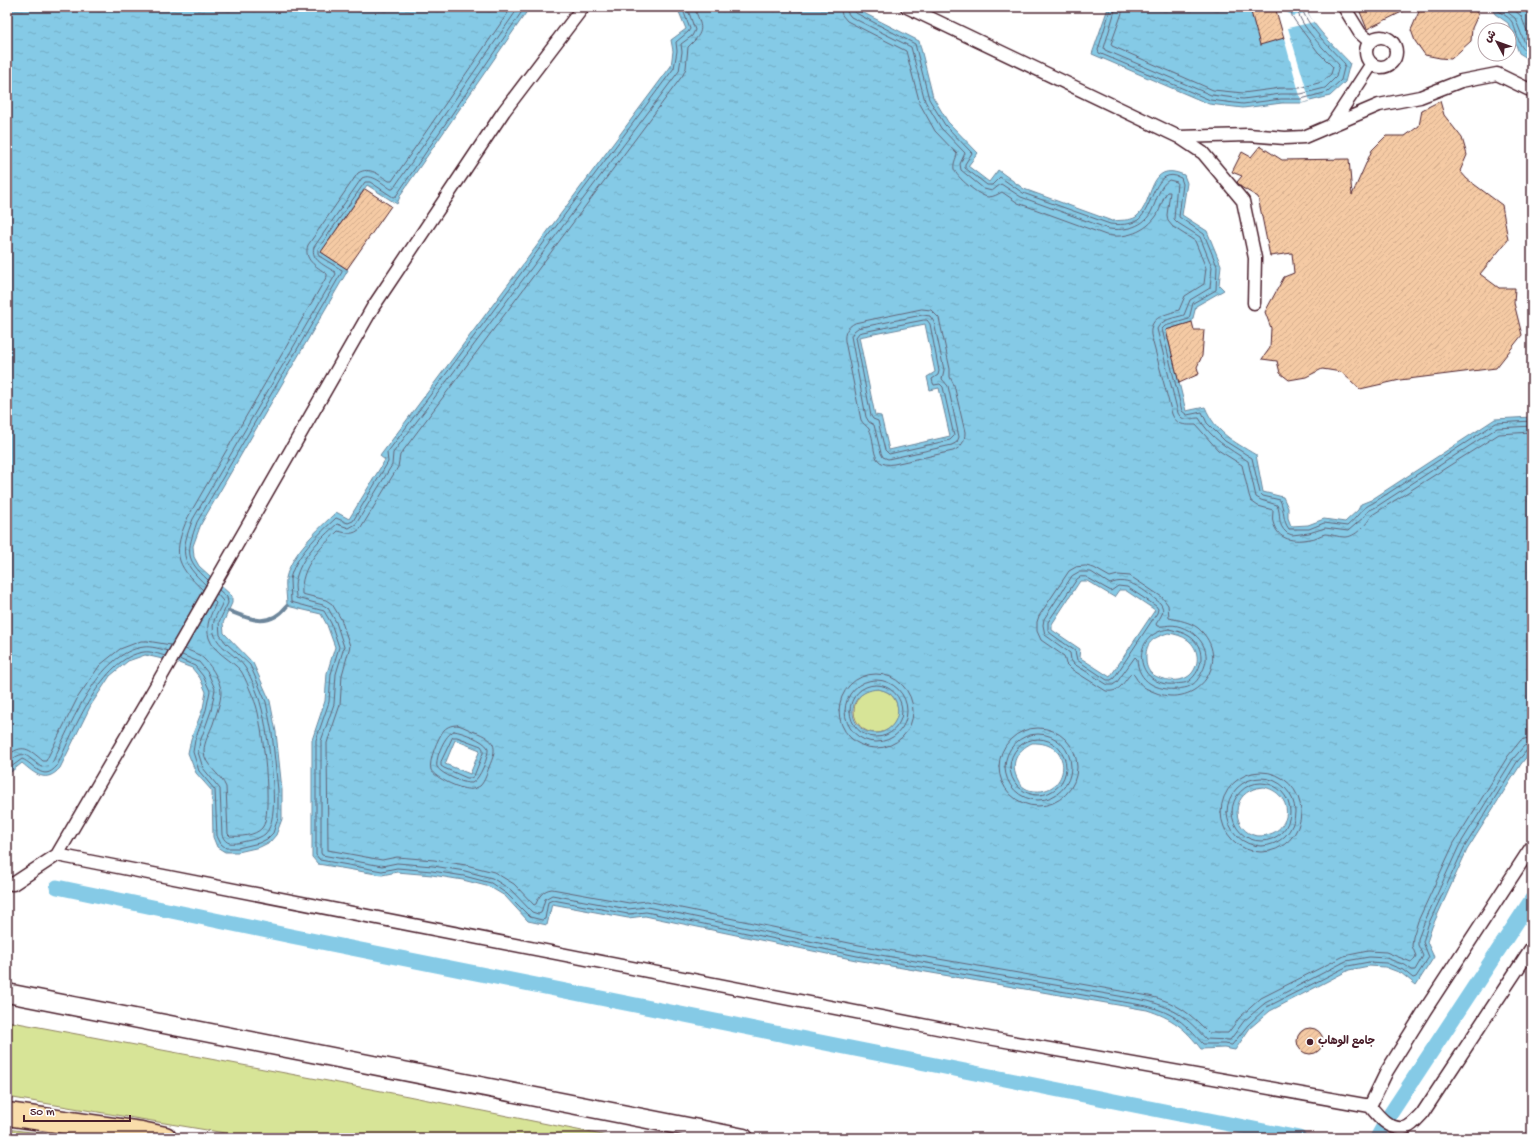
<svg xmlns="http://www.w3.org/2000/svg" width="1539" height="1145" font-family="'Gochi Hand','Playpen Sans Arabic',sans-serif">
<defs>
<pattern id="water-ripples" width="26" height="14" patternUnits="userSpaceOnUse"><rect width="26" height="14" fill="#85cae6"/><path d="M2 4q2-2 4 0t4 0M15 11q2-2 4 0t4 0" fill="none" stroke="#74adc5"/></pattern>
<pattern id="building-hatch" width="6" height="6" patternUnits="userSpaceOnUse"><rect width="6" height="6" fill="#f5caa4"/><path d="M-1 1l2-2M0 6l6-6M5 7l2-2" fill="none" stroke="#d4ad8d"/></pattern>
</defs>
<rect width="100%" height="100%" fill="#fff"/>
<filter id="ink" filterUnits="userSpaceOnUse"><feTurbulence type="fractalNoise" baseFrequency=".025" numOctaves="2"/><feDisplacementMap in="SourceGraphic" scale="8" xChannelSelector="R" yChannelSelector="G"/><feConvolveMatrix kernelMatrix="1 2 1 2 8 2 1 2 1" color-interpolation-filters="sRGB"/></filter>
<g filter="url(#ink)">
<path fill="#d7e497" stroke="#908261" d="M854 711a22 22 0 1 1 44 0a22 22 0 1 1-44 0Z
M7,1021l401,75 209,42h-362l-248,-41z
M7,1129l64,8 6,1h-70z"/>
<path fill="url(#water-ripples)" stroke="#6d869b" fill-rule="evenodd" d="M7,7h523l-129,187 -4,10 -30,-19 -46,67 27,18 -147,254 -8,22 1,11 5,9 33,30v7l-9,20 1,10 29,30 17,38 6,31 6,58v29l-6,16 -6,7 -10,5 -22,5h-13l-8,-5 -4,-10 -1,-46 -16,-18 -8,-20 3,-14 12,-31 3,-16 -6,-14 -8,-10 -16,-6 -31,-7 -17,6 -18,15 -19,29 -31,63c-14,16 -25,6 -38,-5l-15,12z
M677,7h175l67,34 14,56 15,25 30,31 -10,13 21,16 9,-12 26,19 88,32c7,-1 18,0 24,-4 19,-14 11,-58 48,-42l3,8 -5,32 25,16 14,34 -2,20 5,5 -28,16 -4,16 -26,8 20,81 19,-4c11,26 28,34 51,48l7,37 20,5 5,11v10l3,8 17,-1 16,-6 21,3 13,-12 3,-6 10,-4 124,-81 37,-2v333l-11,14 -54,86 -35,77 -5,15 7,15 -18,28 -15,-12 -16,-6 -16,-1 -20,4 -79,41 -20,17 -15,22 -11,-2 -23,1c-16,-21 -29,-31 -54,-39l-291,-50 -211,-44 -17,2 -76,-14 -5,21 -19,-4 -23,-25 -15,-9 -27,-7 -31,-5 -35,-3 -15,3 -64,-11 -6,-7v-117l13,-39 2,-28 8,-26 -8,-22 -6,-11 -34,-8c0,-8 -2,-19 -1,-28 6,-26 32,-48 50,-66l13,7 36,-59 -5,-4 291,-390 2,-15 -2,-11 15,-11zM925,324l10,48 -8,5 3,13 9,-2 11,48 -61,14 -8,-34 -6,-1 -16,-78zM1080,581h7l27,16 5,-7h6l30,20 -45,67 -31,-20 1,-8 -28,-19v-6zM1168,633c7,1 15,3 20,7 11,9 12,23 4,33 -9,11 -30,8 -40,1 -4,-3 -6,-9 -6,-14 -1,-17 6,-22 22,-27zM878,689c4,1 8,2 11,4 10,7 11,21 5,30 -3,5 -9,9 -15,10 -31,3 -38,-41 -1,-44zM455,740l25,10 -10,24 -25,-10zM1032,743c43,-2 38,51 3,48 -7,0 -14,-4 -17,-11 -9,-16 -1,-30 14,-37zM1263,787c14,2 26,14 23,30 -2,7 -8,15 -16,17 -35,13 -49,-43 -7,-47z
M1106,7h200c2,15 33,44 44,56l-5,19 -15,14 -28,7h-20l-39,5 -34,-4 -117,-50 16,-46z
M1491,7h41v54l-13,-8 -11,-30 -13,-9z"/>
<path fill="#fff" d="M1268,7h16l2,5 8,4 13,-4 7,10 -26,6 22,73 -8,2 -18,-65 -24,7 -9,-33z"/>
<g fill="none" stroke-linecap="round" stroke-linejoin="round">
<path stroke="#626376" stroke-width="1" d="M682,7l8,22 -2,3 -12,10 1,9 -3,17 -287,385 1,9 -35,59 -5,2 -12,-5c-16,15 -43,40 -46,62 0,7 1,15 1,22l33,9 7,12 8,24 -8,27 -2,28 -13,38v115l4,5 62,11 15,-3 35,3 32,5 27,7 16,11 23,23 12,3 3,-1 3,-17 5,-2 75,14 18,-2 211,44 290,50c29,8 37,17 56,38h21l8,1 16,-20 19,-18 81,-41 21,-4 17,1 17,7 10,8 3,-1 13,-20 -6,-15 5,-17 36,-77 53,-86 11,-13 4,-1
M687,7l8,23 -3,6 -11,8 1,8 -3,19 -286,382 -1,12 -36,59 -7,4 -12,-4c-17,15 -36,33 -41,55 -2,6 0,14 0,19l27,7 5,3 8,14 8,25 -8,27 -2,30 -13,37v112l1,2 60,11 15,-3 36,3 32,5 27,7 19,12 21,22 6,2 3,-1 4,-14 7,-4 76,14 19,-2 210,44 291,50c28,8 39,17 58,38l24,1 14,-19 21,-18 81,-42 23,-4 17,1 19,7 7,5h3l8,-14 -5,-11v-6l6,-16 35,-77 54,-87 11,-13 8,-3
M694,7c8,21 12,23 -6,40l-2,21 -3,7 -283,380 -2,12 -37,61c-8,8 -14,5 -23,3 -18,17 -38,36 -36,63l24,6 6,4 9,15 9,27 -8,29 -2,30 -13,38 1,107 54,10 15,-3 37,3 32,5 28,7 20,12 20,21 2,-1c3,-8 7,-14 16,-15l77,14 18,-2 212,44 290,51c27,6 41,17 60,37h19l12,-16 21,-19 83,-42 24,-5 18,1 25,10 2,-1 3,-5 -4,-10 1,-9 5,-16 36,-78 54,-87 13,-16 11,-3
M840,7l2,8 5,6 59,30 14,53 15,27 22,23c-1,5 -4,9 -3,15 2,8 25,27 34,28 6,0 10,-3 14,-5l16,11 88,32c19,4 40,-3 51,-20 4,-7 5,-16 10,-23h3l-3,23 1,6 5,6 22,14 11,27 -2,16 -19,12 -6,14c-13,5 -30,6 -28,25l21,79c5,12 13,11 24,11l22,25 24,15 7,30 2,6 7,5 15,4c0,4 -1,8 0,12 5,19 21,20 37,17 5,0 10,-4 15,-5 6,0 13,3 19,3 11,1 23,-13 28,-22l127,-81 33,-2
M846,7l1,5 4,5 60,30 14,54 16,27 24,25 -5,11 1,6 23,19 8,2 9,-7 20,13 88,32c16,2 36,-2 43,-19 5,-10 7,-24 17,-30l8,2 -3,37 4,4 22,14 12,30 -2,21 -20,12 -6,15c-9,3 -23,4 -27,14l21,84c5,10 12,5 21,5 12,21 29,30 49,43l8,36 5,3 16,5c5,10 -1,19 10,28l5,2 17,-2 16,-5 23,3 16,-14 4,-6 8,-4 121,-79 35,-2
M851,7l3,5 61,32 14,55 16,26 27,28 -7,11v4l22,17h5l8,-8 23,16 87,31c8,1 21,1 28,-4 15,-11 16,-56 43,-42l2,6 -4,33 25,17 13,32 -1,24 -23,13 -4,16 -24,7 -3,3 20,82 5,4 15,-3 5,11 18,18 27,17 8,35 3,3 17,4c5,11 2,20 9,29h20l15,-6 23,3c10,-8 14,-18 26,-23l123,-80 36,-2
M1111,7l-13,43 1,3 111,47 33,4 38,-5h20l27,-7 13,-12 4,-16c-11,-12 -42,-42 -43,-57
M1116,7l-12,41 1,2 106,45 32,4 38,-5h20l24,-6 11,-11 3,-12c-12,-14 -41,-39 -42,-58
M1123,7l-1,6 -11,31 1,2 101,44 30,3 38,-5h19l22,-6 9,-8 2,-7 -15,-15 -23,-31 -3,-5 -1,-9
M1495,7c4,7 13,8 17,15 8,15 3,23 20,34
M1501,7l14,11 11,28 6,4
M1511,7l10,9 11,27
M922,309l9,1 8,8 11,51v8l4,8 11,47c0,9 -3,15 -12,19l-59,13c-26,4 -17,-22 -25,-35 -2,-3 -6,-5 -8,-9l-16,-79c-1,-8 2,-14 10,-18z
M923,315l7,1 4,6 10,48 -2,9 6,7 11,51 -2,5 -5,3 -64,14 -5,-2 -2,-4 -7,-28 -5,-3 -3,-5 -15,-81 3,-5 4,-3z
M924,320h3l3,4 9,47 -1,4 -6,4 1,4 1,2 6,-1 3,3 11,49 -4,4 -61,14 -4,-4 -7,-29 -5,-2 -2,-3 -15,-79 3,-4z
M1086,566l8,2 16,9 8,-2 12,1 32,21 6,8 1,13c10,2 21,4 29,10 36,31 0,83 -44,64 -5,-2 -12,-5 -15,-10 -3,-3 -4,-7 -7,-9 -9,8 -11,20 -26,18l-35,-22 -5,-5 -2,-8 -23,-16 -4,-9v-9l2,-6 30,-45 7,-4z
M1079,572h12l19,12c18,-9 36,8 50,19 6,8 1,13 -4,21l1,2c9,1 13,-3 24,1 20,7 32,26 21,45 -3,6 -6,11 -12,14 -3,2 -8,2 -12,3 -21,2 -40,-7 -41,-30l-2,-2 -18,25 -4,3h-5l-34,-21 -3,-4 -1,-7 -25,-18 -2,-10 1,-6 28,-43z
M1086,577l25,14 7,-5 9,1 29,19 2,3 -1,4 -43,65 -3,2h-4l-30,-20 -2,-9 -25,-18 -2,-3v-8l29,-43 3,-2z
M208,580c-24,-22 -21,-28 -11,-58l145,-250v-2l-23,-14 -1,-3v-4l47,-67h5l23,15 3,-1 129,-189
M206,585c-26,-24 -26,-33 -13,-66l143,-245 -1,-2c-9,-6 -25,-12 -21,-25l48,-69c10,-5 21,6 29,11h2l126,-182
M203,590c-29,-26 -30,-38 -15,-73l139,-241v-2c-11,-8 -24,-14 -19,-29l50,-72c12,-7 21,2 31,8h3l120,-174
M1169,629c7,2 14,3 20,7 17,11 15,33 0,45 -4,3 -10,2 -14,3 -40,4 -47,-50 -6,-55z
M185,649c5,2 10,4 14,6 10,6 22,26 22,37 0,10 -5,22 -8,32 -3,8 -9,18 -9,27 0,15 17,23 22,36l2,47 2,2c9,1 25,0 32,-8 12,-13 0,-105 -6,-123 -3,-8 -11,-28 -15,-34 -9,-11 -27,-18 -32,-33 -4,-14 2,-23 7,-35l-3,-3
M182,655l17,7 9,11 7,16 -4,22 -11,31 -2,10 5,16 17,21 2,46c4,10 10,9 20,7 8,-2 17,-3 23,-8 16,-14 5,-78 2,-98 -3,-23 -9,-47 -21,-67 -9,-16 -38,-24 -32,-48 2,-7 7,-13 9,-20l-6,-7
M179,659l16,7 8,10 7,15 -4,19 -11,30 -2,12 6,19 16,19 2,46 4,8 5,4h12l21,-5 8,-4 6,-6 5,-15v-28l-6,-57 -6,-31 -16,-37 -24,-22 -6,-8 -1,-13 9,-19 -1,-6 -8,-7
M839 711a37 37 0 1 1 74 0a37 37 0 1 1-74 0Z
M845 711a31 31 0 1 1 62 0a31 31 0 1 1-62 0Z
M850 711a26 26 0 1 1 52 0a26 26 0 1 1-52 0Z
M458,725c7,2 13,6 20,8 19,8 19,16 11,34 -2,6 -4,14 -9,19 -4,2 -8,4 -12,3 -8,0 -33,-11 -37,-19 -3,-8 7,-33 13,-40 4,-4 8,-5 14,-5z
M999 767a39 39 0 1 1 78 0a39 39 0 1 1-78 0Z
M454,731c8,1 30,9 34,17 1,8 -8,31 -16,35 -8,1 -31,-9 -35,-16 -2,-9 8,-33 17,-36z
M1005 767a33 33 0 1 1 66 0a33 33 0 1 1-66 0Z
M453,737h4l24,9 2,3v4l-9,23 -3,2h-4l-23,-10 -3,-2v-4z
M1010 767a28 28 0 1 1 56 0a28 28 0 1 1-56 0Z
M7,756c16,-13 22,-7 36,5h3l32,-64 22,-32 20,-16 21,-8h6l24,4
M7,763c18,-14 17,-9 34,4l8,-1 3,-3c18,-36 46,-111 92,-116 7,-1 17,2 24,4
M7,770l15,-11c13,5 20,24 35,7 16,-34 45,-109 87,-114 6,-1 15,2 21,4
M1221 812a40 40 0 1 1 80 0a40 40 0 1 1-80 0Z
M1227 812a34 34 0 1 1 68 0a34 34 0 1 1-68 0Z
M1232 812a29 29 0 1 1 58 0a29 29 0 1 1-58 0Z"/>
<path stroke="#6d869b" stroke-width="4" d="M229,611c22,9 41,17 58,-5"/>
<path stroke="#85cae6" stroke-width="15" d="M57,887l234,49 1008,202
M1377,1138l14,-25 141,-214"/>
</g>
<path fill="url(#building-hatch)" stroke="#4a1f2b" d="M1268,7h7l9,31 -24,7 -9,-33z
M1358,7h54l-45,22z
M1421,7h53l4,8 -6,13 -1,13 -20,18 -11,-1 -15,-3 -10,-14 -4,-11z
M1440,101l4,14 18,23 5,17 -7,16 7,8 35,26 6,35 -28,34 19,14h16l-1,15 8,32 -26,33 -96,12 -40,9 -19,-17 -12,-2 -7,-1 -16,8 -17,3 -9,-7 -3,-12 -15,-2 8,-11 1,-20 -6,-16 19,-35 10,-4 -2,-20 -22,3 -12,-59 -17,-10 -4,-5 5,-6 -10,-4 10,-20 9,5 9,-11 22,14 67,-1 3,36 20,-45 14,-14h19l14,-10 3,-16z
M365,189l26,17 -44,63 -26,-17z
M1192,322l2,8h10l-2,26 -5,11 2,7 -20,9 -13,-53z
M1297 1041a13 13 0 1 1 26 0a13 13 0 1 1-26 0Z"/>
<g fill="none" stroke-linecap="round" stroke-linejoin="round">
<g stroke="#4a1f2b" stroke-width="15">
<path id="street" d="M907,7l272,130 69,-2 37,3 19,-1 75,-32 41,-8 41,-16 36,-7 35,17
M1344,7l16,26 9,8
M1366 52a15 15 0 1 1 30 0a15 15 0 1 1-30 0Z
M1331,126l40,-61
M1179,137l24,16 40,48 12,57 -1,45
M57,855l926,182 387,69c8,10 19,24 34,22 7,-1 13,-9 18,-14l110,-167
M7,883l6,1 44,-29 96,-164 220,-384 131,-196 79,-104
M1370,1106l17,-35 38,-61 107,-164"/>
</g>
<g stroke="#4a1f2b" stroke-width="21">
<path id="secondary" d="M7,993l737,145"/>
</g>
<g stroke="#4a1f2b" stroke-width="25">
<path id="highway" d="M7,1114l134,19 24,5"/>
</g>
<use href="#street" stroke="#fff" stroke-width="12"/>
<use href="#secondary" stroke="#fff" stroke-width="18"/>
<use href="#highway" stroke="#faddab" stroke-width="22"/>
</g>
</g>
<circle fill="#4a1f2b" stroke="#fff" stroke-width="1.5" cx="1310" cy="1042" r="4"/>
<g text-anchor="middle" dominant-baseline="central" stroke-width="4" stroke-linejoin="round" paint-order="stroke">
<g font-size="11" font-weight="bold" fill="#4a1f2b" stroke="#fff" text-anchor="start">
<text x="1318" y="1042">جامع الوهاب</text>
</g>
</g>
<rect width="1539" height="1145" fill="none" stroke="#fff" stroke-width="24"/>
<rect x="12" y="12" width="1515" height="1121" fill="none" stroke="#4a1f2b" stroke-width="1.5" filter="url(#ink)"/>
<g transform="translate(1497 42) rotate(311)"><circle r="19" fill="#ffffff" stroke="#b7a5aa"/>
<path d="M0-3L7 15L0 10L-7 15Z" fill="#4a1f2b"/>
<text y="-6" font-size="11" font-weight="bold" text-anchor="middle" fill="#4a1f2b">ش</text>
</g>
<path d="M24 1115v6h106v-6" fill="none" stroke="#4a1f2b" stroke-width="2"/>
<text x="30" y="1115" font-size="12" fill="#4a1f2b" stroke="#ffffff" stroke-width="3" paint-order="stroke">50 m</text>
</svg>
